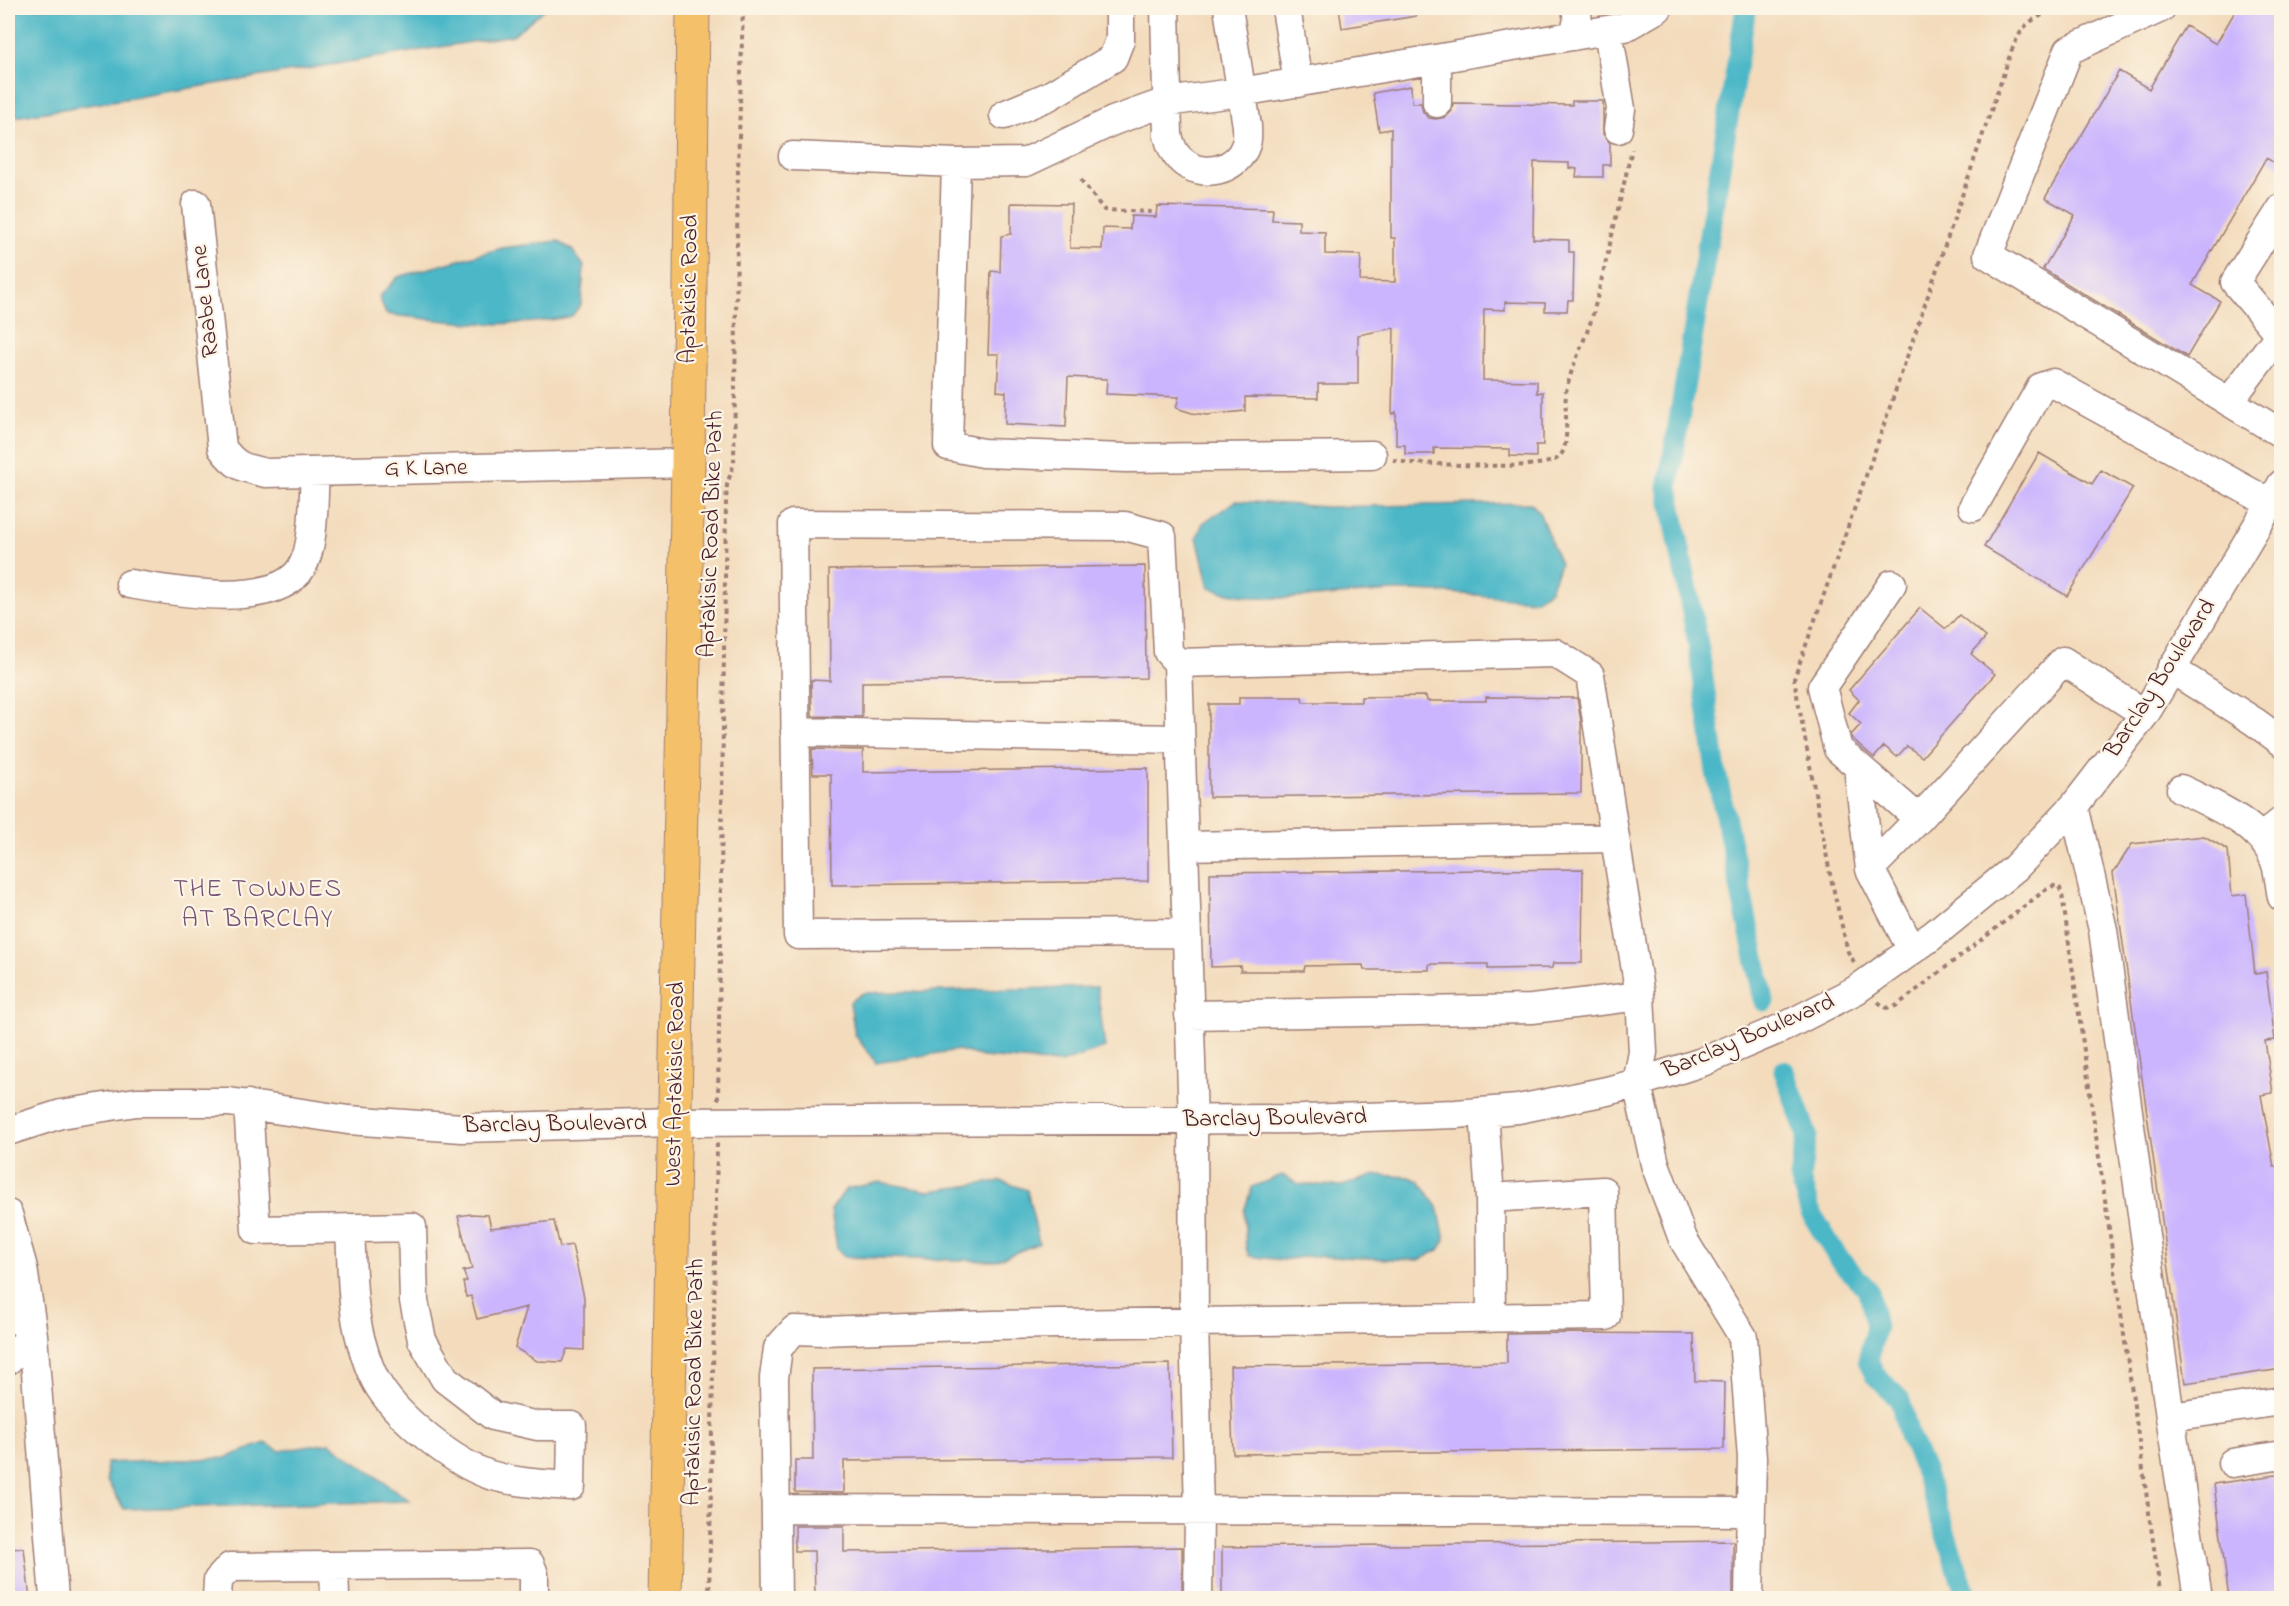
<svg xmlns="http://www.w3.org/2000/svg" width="2289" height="1606" font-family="'Indie Flower',sans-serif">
<rect width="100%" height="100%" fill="#fcf5e5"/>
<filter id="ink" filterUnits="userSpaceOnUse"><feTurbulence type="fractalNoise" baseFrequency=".0167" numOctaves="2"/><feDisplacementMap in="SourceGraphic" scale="12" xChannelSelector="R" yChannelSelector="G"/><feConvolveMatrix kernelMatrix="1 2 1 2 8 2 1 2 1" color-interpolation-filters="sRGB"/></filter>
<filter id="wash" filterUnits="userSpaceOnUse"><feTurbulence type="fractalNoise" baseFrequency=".008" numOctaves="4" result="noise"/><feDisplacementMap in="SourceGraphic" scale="24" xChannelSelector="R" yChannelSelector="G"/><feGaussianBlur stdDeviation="1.35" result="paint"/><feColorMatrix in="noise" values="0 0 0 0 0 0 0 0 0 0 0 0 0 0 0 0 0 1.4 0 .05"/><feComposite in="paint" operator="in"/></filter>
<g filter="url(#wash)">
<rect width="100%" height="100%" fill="#f3dbbc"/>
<path fill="#4bb7c7" stroke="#4a6b79" stroke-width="1.5" d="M8,8h538l-33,27 -505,83z
M558,241l14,9 12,16 -3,38 -9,12c-61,14 -125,6 -186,-2l-7,-17 19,-20 104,-29z
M1236,501l91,6 204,-4 8,9 21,52 -10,26 -15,10c-44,-3 -89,-9 -133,-9 -62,1 -133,17 -193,-3l-12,-51 6,-14z
M1097,987l8,61 -45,15 -77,-6 -25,-7 -82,13 -21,-28 -5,-33 13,-9z
M1282,1175l16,9 43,2 35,-11 33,2 10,4 19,26 7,33 -6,10 -20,10 -110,-4 -27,4 -33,-4 -3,-9 -2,-36 8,-24z
M1001,1181l26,9 12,53 -44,18 -151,-4 -7,-9 -6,-38 15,-21 34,-7 49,9z
M265,1443l15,8 50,-8 80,58 -286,8 -17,-28 -1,-18 119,-5z"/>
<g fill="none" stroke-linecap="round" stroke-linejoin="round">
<path stroke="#4bb7c7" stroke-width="21" d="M1746,8l-78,479 31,162 17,123 48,229
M1784,1071l23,64 -7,43 10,33 28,47 31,33 7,36 -8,33 7,15 25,25 9,36 14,31 44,131"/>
</g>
<g id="blocks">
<path fill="#cbb5fe" d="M1339,8h77v8l-74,12z
M2237,8h45v159l-16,-9 -74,127 28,16 -33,56 -144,-88 32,-54 -30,-17 74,-127 30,18 37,-63 30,18z
M1411,86l1,17h9l2,9 6,6 7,1 10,-2 6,-6 1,-8 119,2v-4h31v33l7,9v22h-7v12h-27l1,-8 -8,-1v-5l-35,-1 -1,77 36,1v12h5l-1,48h-5l-1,11h-22v-8l-40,-1v8l-21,-1 -1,71 54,1v12l6,-1v53h-7v12l-26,-1v-7l-76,-1v6h-29v-9h-9v-33l-4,2 2,-86 -36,7v49h-40v14l-73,-1v14l-38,4 -15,-2 -16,-5 3,-11 -73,-3 1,-15 -39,-2 -2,50 -61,-3 1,-32 -9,-1 2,-37h-11l3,-83 9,1 1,-36 10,-2v-31l60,1 -1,44 32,1 1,-21 27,1 1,-13 25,1 1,-11 116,3 -1,11 27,1v10l26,1v22l36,1 -1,26 35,1v-44h-4v-109l-12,2 -6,-38z
M2039,453l53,31 9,-14 32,18 -66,108 -83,-49z
M1145,566l1,112 -284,4v35l-50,-1 -1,-36 19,1 -1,-111z
M1920,608l26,21 13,-14 27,22 -15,17 24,20 -73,83 -15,-11 -10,11 -13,-11 -10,12 -22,-20 -1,-3 10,-11 -12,-11 10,-13 -10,-10z
M1426,696l1,5h59v-4l91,1 4,24v71l-372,4v-93h30v-7h63l1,5h58v-5z
M812,749l51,1v22l285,-4v113l-316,4 -1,-111h-18z
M2204,836l24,14 4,46 14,-2 9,80 11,-2 9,68 -10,1 8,52 -12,2 13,72 8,-1v203l-97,14 -72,-510 19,-29z
M1583,869l-1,94h-29l-1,5 -64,1v-5h-59v6h-65l-1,-5 -58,1 -1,5h-64l1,-5 -30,1 -1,-94z
M471,1214l17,1 3,13 63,-7 6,26 12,-2 12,52v53l-17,-1 -5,13 -25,-1 -22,-13 12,-41 -50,12 -6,-23 -5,1 -3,-15 4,-1 -4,-10 9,-2 -14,-53z
M1570,1333l124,1 1,47 30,1 -1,67 -491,5 -3,-88 277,-3v-29z
M1170,1364l2,93 -328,4v32l-49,-1v-32h18l-1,-91z
M2282,1474v125h-53l-15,-115z
M795,1526h49v26l338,-5v52h-367l-1,-48h-19z
M1733,1541v58h-511v-52z
M24,1548l6,51h-22v-50z"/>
</g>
</g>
<g filter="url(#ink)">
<use href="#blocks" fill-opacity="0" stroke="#9e7d74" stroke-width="1.5"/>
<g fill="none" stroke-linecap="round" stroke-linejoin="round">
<g stroke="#9e7d74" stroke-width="31">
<path id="minor" d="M1165,8l3,127c2,9 5,18 13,25 20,19 56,12 65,-16 2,-5 1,-12 1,-18l-19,-118
M1286,8l12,75
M2161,8l-92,42 -81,205 294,179
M1608,30l13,79 -3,20
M1573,36l5,-15 -2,-13
M1437,103v-44
M1004,115l45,-19 64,-38 7,-18v-32
M793,156l163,7
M196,204l26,244c14,19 21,20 44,25l422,-10
M2279,334l-44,-52 47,-74
M2229,402l53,-71
M1372,455l-246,3 -143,-5 -35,-7 8,-283 70,-1 87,-41 53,-19 75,-10 384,-65 33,-19
M1973,507l68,-120 12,-4 217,120
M130,584c41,7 146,27 172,-17 13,-22 11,-69 13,-95
M1892,584l-70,103 16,62 81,70
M1178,663l377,-10 35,22 25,163
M2171,669l84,53 27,20
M795,732l385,7
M1858,767l12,102 42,81
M2181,789c36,18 85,36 96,79 2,9 3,19 5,29
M2074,806l29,124 67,487 28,181
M2261,838l21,-17
M1184,846l431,-8 25,158 3,56 -6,31 18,81 28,75 60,98 9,121 -3,140
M1870,869l49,-50 144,-158 82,53
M1186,933l-388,2 -5,-411 332,2 37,10 6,116 10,11 15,458 1,201 5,189 -1,87
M1189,1015l343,-6 108,-13
M248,1104l8,126 156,-3 2,74 8,39 23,39 48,37 45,10h34l-1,60c-27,-2 -55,-3 -81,-11 -36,-12 -89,-55 -110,-87 -8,-12 -15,-32 -19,-47 -10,-36 -9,-75 -11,-113
M8,1131l53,-17 75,-12h93l119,18 114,8 213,-6 628,-3 153,-5 62,-5 89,-18 30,-8 65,-21 80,-34 74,-38 76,-54 83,-68 59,-62 71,-92 137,-230
M1490,1198l1,120
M8,1214l15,54 10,67 -25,-27
M33,1335l21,263
M8,1360l25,-25
M2170,1417l112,-16
M2232,1463l50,-8
M776,1509l975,3
M334,1566l1,32
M217,1598l1,-18 12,-13 300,-3 4,10v24
M777,1598l-3,-220 4,-30 16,-18 29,1 170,-6 613,-9 -3,-125 -113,7 -6,-86"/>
</g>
<g stroke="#9e7d74" stroke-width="35">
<path id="major" d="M665,1598l23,-1135 5,-455"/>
</g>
<path stroke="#9e7d74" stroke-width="4" stroke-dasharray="4.5 4.5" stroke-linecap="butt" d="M1081,180l23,30 48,2
M1393,460l16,3c28,0 131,9 149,-5 15,-12 4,-52 9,-71 6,-25 19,-48 26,-73 14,-55 26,-110 39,-165
M1854,962l-6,-10 -18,-78 -36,-195 85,-240 132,-387c13,-31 18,-31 47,-44
M1878,1002l8,6 10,-2 148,-115 9,-5h6l3,8 99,704
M718,1100l8,-599 1,-16 7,-22 4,-295 5,-160
M709,1598l8,-455"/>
<use href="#minor" stroke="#fff" stroke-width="28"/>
<use href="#major" stroke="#f4c16a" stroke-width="33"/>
</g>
</g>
<g text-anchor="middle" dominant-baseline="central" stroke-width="4.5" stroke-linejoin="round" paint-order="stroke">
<g font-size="24" fill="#4a1f2b" stroke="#fcf5e5">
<text transform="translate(690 289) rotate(-89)">Aptakisic Road</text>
<text transform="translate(206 301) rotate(-96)">Raabe Lane</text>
<text transform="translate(426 469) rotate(-1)">G K Lane</text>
<text transform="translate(712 534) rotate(-88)">Aptakisic Road Bike Path</text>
<text transform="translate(2161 679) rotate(-57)">Barclay Boulevard</text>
<text transform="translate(1749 1037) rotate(-23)">Barclay Boulevard</text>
<text transform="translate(676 1084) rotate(-89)">West Aptakisic Road</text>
<text transform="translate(1275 1119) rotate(-1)">Barclay Boulevard</text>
<text transform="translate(555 1125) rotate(-1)">Barclay Boulevard</text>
<text transform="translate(695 1382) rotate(-89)">Aptakisic Road Bike Path</text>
</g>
<g font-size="26" letter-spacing="1.5" fill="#775475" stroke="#fcf5e5">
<text x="258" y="890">THE TOWNES<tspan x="258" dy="30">AT BARCLAY</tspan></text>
</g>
</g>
<rect width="2289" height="1606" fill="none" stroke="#fcf5e5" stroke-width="30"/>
</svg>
